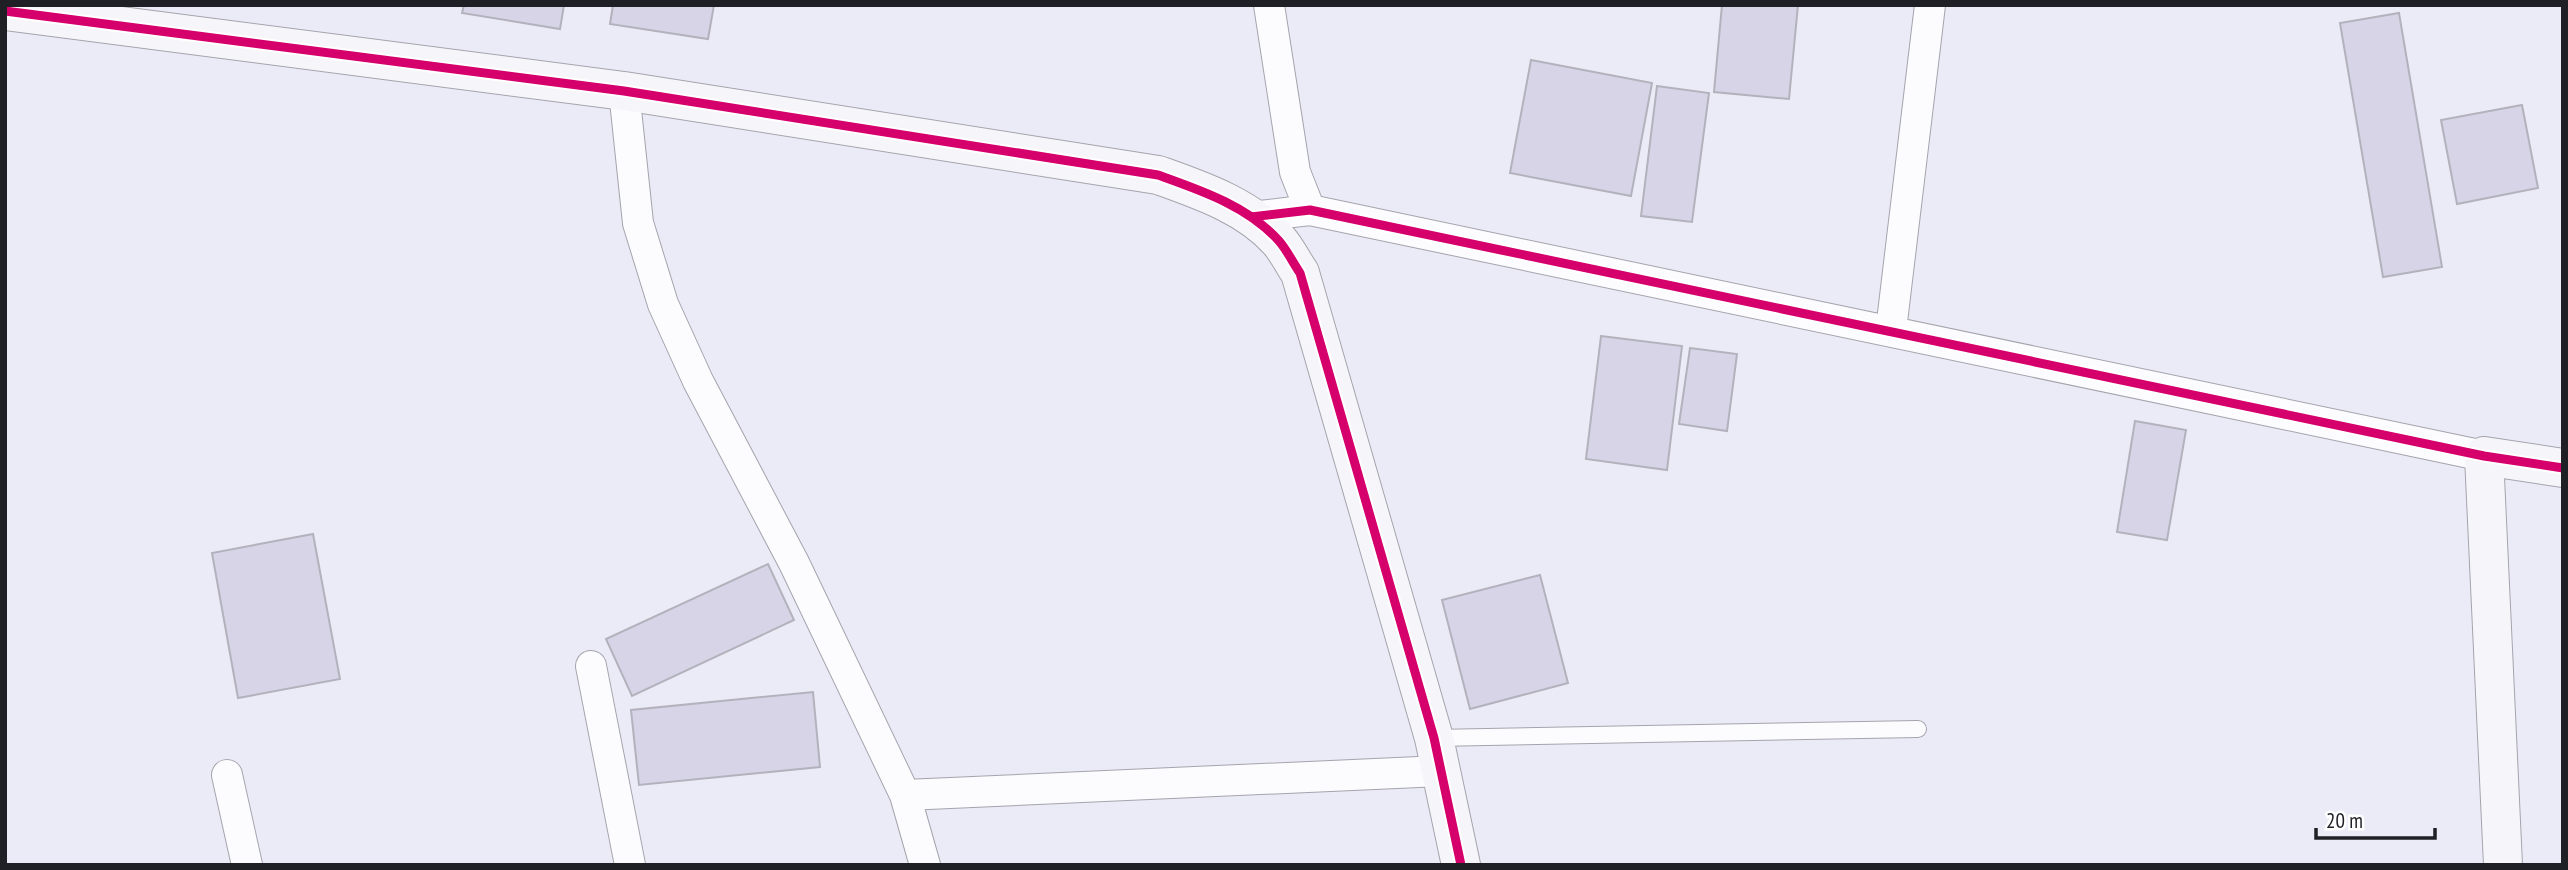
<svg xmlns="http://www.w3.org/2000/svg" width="2568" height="870" font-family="'PT Sans Narrow',sans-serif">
<rect width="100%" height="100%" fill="#ebebf7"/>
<path fill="#d7d4e8" stroke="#b3b2bc" stroke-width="2" d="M464,5h100l-4,24 -98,-16z
M613,5h101l-6,34 -98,-15z
M1722,5h76l-9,94 -75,-7z
M2399,13l43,254 -59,10 -43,-254z
M1531,60l121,23 -21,113 -121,-23z
M1657,86l52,7 -17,129 -51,-6z
M2522,105l16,83 -81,16 -16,-84z
M1601,336l81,10 -15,124 -81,-11z
M1690,348l47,6 -10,77 -48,-7z
M2135,421l51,9 -19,110 -50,-8z
M313,534l27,145 -102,19 -26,-145z
M768,564l26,56 -162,76 -26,-57z
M1540,575l28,108 -98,26 -28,-109z
M813,692l7,75 -181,18 -8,-75z"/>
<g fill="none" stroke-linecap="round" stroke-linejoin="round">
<g stroke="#a5a4ad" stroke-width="18">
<path id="lane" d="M1434,738l484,-9"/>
</g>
<g stroke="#a5a4ad" stroke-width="32">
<path id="street" d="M1269,5l26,167 15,38
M624,91l14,132 25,81 35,77 96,182 111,232 20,70
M1251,217l59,-7 1174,246
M1891,330l39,-325
M591,666l39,199
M227,775l20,90
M905,795l536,-24"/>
</g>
<g stroke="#a5a4ad" stroke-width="40">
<path id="secondary" d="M5,11l619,80 534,84c42,15 90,31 121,66 8,9 14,22 21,32l134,465 27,127
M2503,865l-19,-409 79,12"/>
</g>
<use href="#lane" stroke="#fcfcfe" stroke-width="16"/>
<use href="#street" stroke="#fcfcfe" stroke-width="30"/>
<use href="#secondary" stroke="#f6f6fa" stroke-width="38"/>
<g stroke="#fff" stroke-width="13">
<path id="cycleway" d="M5,11l619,80 534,84c42,15 90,31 121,66 8,9 14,22 21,32l134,465 27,127
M1251,217l59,-7 1174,246 79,12"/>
</g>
<use href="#cycleway" stroke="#d6006c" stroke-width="9"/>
</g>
<rect width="2568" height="870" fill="none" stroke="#1f1f26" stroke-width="14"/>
<path d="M2316 828v10h119v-10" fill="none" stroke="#1f1f26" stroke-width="3.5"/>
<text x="2326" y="828" font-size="21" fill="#1f1f26" stroke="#ffffff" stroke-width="5" paint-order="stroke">20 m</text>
</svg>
